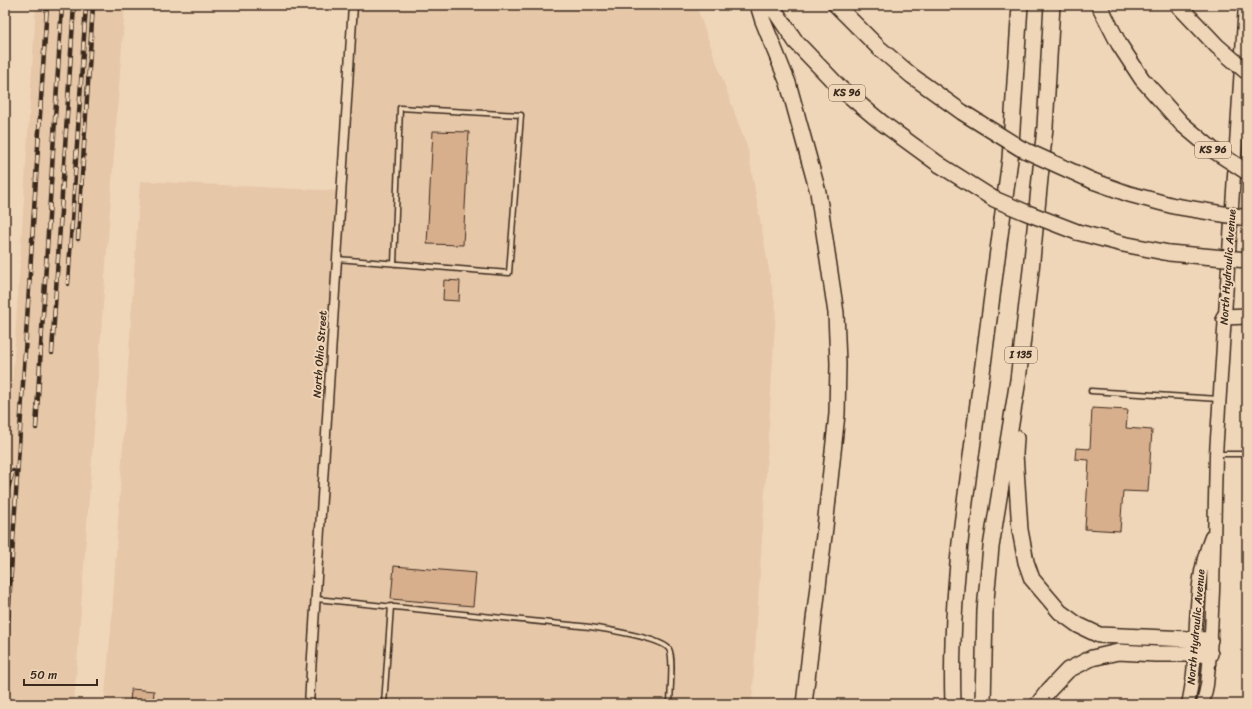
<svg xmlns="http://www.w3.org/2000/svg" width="1252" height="709" font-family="Sriracha,sans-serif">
<rect width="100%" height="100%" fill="#f0d6b8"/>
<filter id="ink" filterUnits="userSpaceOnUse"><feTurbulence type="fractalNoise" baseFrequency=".025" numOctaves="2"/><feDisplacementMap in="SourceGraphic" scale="8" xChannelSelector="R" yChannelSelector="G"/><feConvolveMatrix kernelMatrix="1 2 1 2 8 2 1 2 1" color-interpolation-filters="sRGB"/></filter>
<g filter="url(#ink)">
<path fill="#e6c7a8" d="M36,5h89l-51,699h-69v-229l2,-7z
M353,5h343l52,145 28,160 -24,394h-648l7,-75 29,-448 201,10z"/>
<path fill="#d8af8d" stroke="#3b2a1e" d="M433,131l36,1 -6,113 -36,-1z
M444,280l16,1 -1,20 -16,-1z
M1092,408l36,2 -2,18 26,2 -4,62 -25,-1 -3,40 -35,-2 4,-69 -14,-1 1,-11 14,1z
M394,566l82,7 -3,33 -82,-7z
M131,689l23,2 -1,13h-23z"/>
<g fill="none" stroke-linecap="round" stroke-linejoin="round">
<g stroke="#3b2a1e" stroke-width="7">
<path id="lane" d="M337,259l172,14 12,-158 -121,-7 -6,156
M1091,391l128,8
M1218,454h29
M316,599l274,28c15,2 71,11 79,22 5,8 1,44 1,55
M384,704l7,-98"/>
</g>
<g stroke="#3b2a1e" stroke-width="11">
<path id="street" d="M309,704l44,-699"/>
</g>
<g stroke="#3b2a1e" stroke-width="15">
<path id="secondary" d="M1188,704c13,-55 1,-114 23,-167
M1203,704l4,-19 3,-31 3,-63 3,-137 29,-449"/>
</g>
<g stroke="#3b2a1e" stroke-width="18">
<path id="highway" d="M758,5l5,16 25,62 30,109 18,121 2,51 -1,50 -12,113 -21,177
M771,5l25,37 44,46 41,34 59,43
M836,5l43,43 33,28 50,36
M1099,5l20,39 23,35 40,45
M1093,181l36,13 45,12
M1077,232l46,12 46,9
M1224,317l23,-1
M1016,438l-1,16 5,76 6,32 6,17 28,33 18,13 21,10 111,5
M953,704c-2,-60 2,-119 9,-179l48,-366 10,-154
M983,704l2,-94 6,-63 27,-167 13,-110 14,-143 7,-122
M1038,704l11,-14 19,-20 24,-12 26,-6 38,2h54"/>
</g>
<use href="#lane" stroke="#f0d6b8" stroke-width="4"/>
<use href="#street" stroke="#f0d6b8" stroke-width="8"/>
<use href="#secondary" stroke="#f0d6b8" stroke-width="12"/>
<use href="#highway" stroke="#f0d6b8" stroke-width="15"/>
<g stroke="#3b2a1e" stroke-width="4.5">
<path id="rail" d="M78,239l15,-234
M68,284l18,-279
M52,353l22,-348
M36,428l26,-423
M5,498l8,-27
M5,667l42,-662"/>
</g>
<use href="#rail" stroke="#f0d6b8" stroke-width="3" stroke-dasharray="9" stroke-linecap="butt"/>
<g stroke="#3b2a1e" stroke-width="18" stroke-linecap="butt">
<path id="highway-bridge" d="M1178,5l39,41 30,26
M962,112l58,36 73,33
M1182,124l31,26 34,22
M940,165l54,34 31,13 52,20
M1174,206l73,12
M1169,253l78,7"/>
</g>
<use href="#highway-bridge" stroke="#f0d6b8" stroke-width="15"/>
</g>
</g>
<g text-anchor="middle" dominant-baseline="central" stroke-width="4" stroke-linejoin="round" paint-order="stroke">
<g fill="#f0d6b8" stroke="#715e4c" stroke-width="1">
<rect x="829" y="85" width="36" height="16" rx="3"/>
<rect x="1195" y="142" width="36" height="16" rx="3"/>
<rect x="1005" y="347" width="32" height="16" rx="3"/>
</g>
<g font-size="10" font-weight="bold" fill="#3b2a1e">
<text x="847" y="93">KS 96</text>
<text x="1213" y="150">KS 96</text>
<text x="1021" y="355">I 135</text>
</g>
<g font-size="11" fill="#3b2a1e" stroke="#f0d6b8">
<text transform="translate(1228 267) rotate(-86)">North Hydraulic Avenue</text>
<text transform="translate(320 354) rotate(-86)">North Ohio Street</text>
<text transform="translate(1196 627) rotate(-85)">North Hydraulic Avenue</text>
</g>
</g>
<rect width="1252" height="709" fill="none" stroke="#f0d6b8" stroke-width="20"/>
<rect x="10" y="10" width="1232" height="689" fill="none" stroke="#3b2a1e" stroke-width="1.5" filter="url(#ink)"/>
<path d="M24 679v6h73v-6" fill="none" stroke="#3b2a1e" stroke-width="2"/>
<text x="30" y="679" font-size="12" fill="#3b2a1e" stroke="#f0d6b8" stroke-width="3" paint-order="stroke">50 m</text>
</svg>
